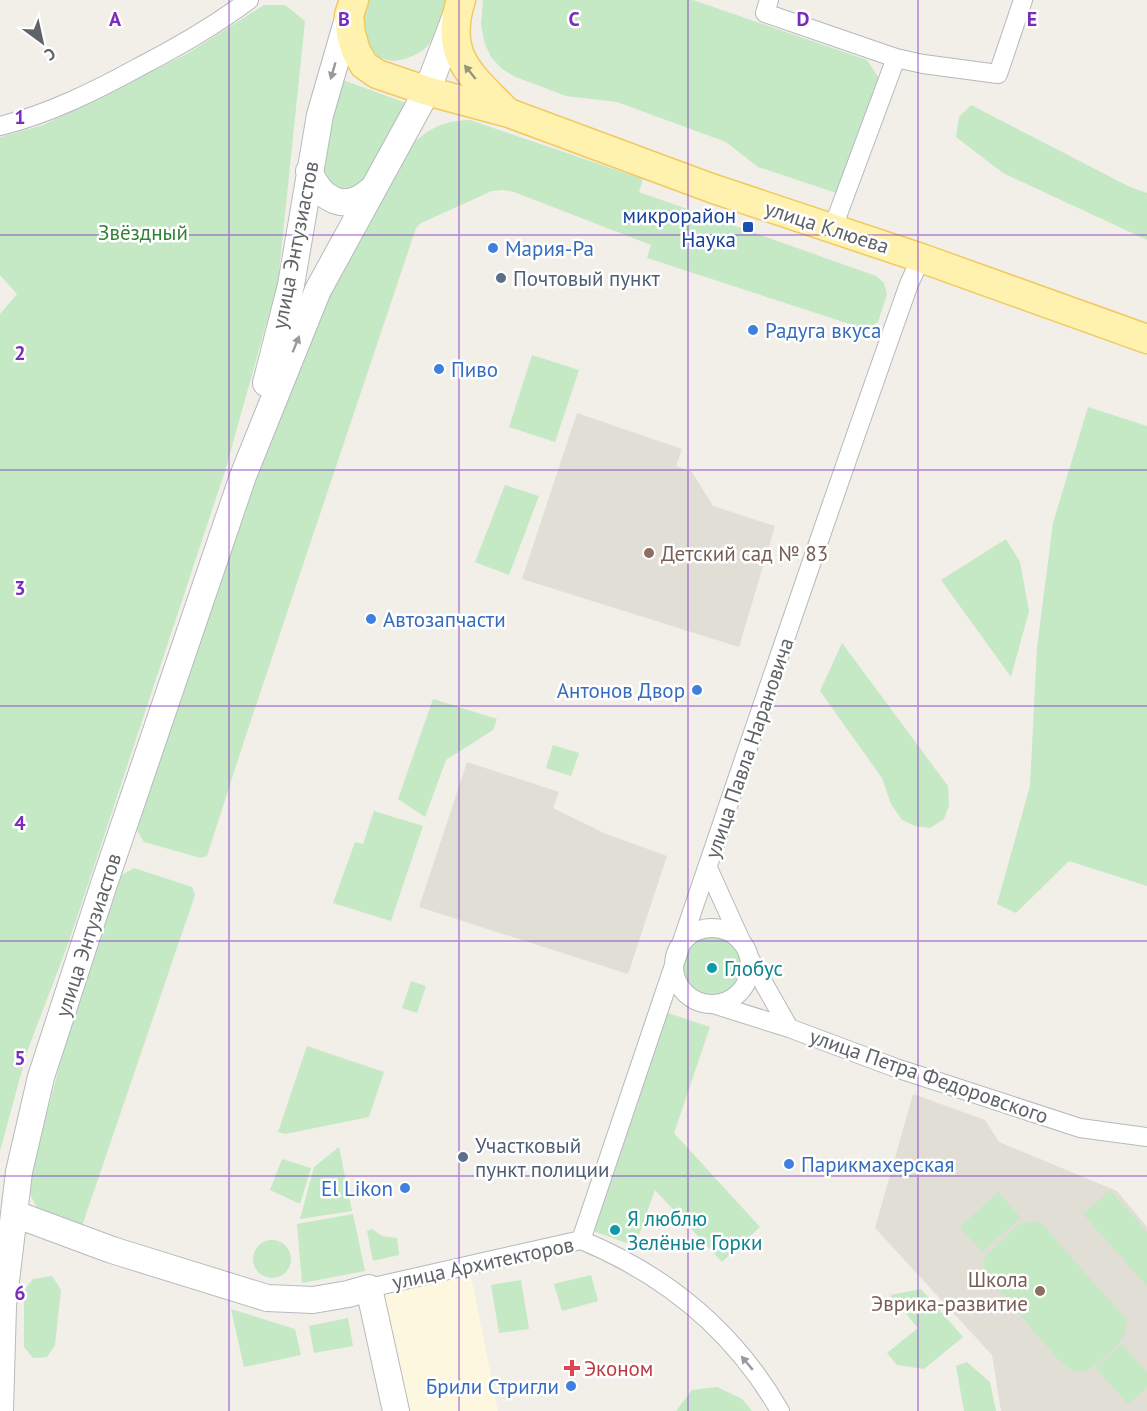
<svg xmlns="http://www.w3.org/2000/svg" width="1147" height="1411" font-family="'PT Sans',sans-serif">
<rect width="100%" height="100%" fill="#f1efe8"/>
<path fill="#fef7e0" d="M470,1271l28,140h-88l-28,-122z"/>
<path fill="#e1ded6" d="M577,413l105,36 -6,17 16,6 21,34 62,20 -36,121 -217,-68z
M467,762l92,30 -6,16 53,26 61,22 -39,118 -209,-67z
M913,1094l72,26 14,22 118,49 30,36v184h-146l-9,-56 -117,-127z"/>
<path fill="#c5e8c5" d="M367,0h80c-5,13 -9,32 -17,43 -6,8 -14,12 -23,15 -37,14 -52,-30 -40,-58z
M483,0h210l174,60 14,21 -45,112 -78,-26 -32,-25 -109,-40 -51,-6 -53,-20 -12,-8 -10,-11 -6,-13 -4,-19z
M264,5h21l20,16 -27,261 -53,189 -125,377 -32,96 -41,108 -27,99v-837l17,-20 -17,-19v-138l43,-12 142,-70z
M340,79l66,24 -43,77 -11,9 -11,2 -12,-7 -7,-13z
M971,105l159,82 17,6v47l-144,-67 -47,-36 3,-20z
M470,120l173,59 -4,13 237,84 8,7 3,11 -9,28 -8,5 -8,1 -215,-70 4,-13 -137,-53 -11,-2 -11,1 -71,32 -5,5 -171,510 -38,118 -6,2 -57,-16 -8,-13 89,-268 91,-240 96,-177c20,-17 31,-23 58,-24z
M532,355l47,15 -24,72 -46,-15z
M1088,407l59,19v460l-78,-25 -53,52 -19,-9 33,-118 7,-139 16,-124z
M505,485l34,11 -30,79 -34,-13z
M1006,539l14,23 9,49 -18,66 -70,-97z
M842,643l106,143 1,19 -5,14 -14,9 -15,-2 -13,-6 -11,-16 -9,-26 -62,-87z
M433,699l64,20 -4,11 -47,30 -21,57 -27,-18z
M553,745l26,8 -8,23 -25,-8z
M374,811l49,15 -32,95 -58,-18 22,-61 8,2z
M134,868l58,19 3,8 -113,331 -43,-14 -12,-24 41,-154 52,-158z
M683 966a29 29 0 1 1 58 0a29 29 0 1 1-58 0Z
M411,981l15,5 -9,27 -15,-5z
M665,1012l45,15 -36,106 86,94 -38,35 -67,-72 -20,56 -45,-16z
M307,1046l77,26 -15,45 -84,17 -7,-2z
M339,1147l13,64 -52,8 14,-52z
M282,1159l29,9 -11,36 -30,-14z
M1110,1190l37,42v54l-64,-72z
M998,1192l23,26 -39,34 -22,-25z
M353,1214l12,57 -63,12 -5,-59z
M1033,1221l8,2 85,96c4,23 -22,37 -37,51 -16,5 -23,-3 -34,-14l-71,-84v-14l35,-34z
M372,1229l10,7 15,2 2,17 -26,6 -6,-30z
M253 1259a19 19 0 1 1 38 0a19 19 0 1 1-38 0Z
M591,1275l7,26 -36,10 -8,-27z
M52,1276l9,14 -6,55 -8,12 -14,1 -9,-11v-57l9,-11z
M521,1280l8,49 -30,4 -8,-48z
M921,1289l42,48 -39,32 -27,-4 -10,-12 31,-25 -28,-33z
M231,1309l64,20 6,26 -57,12z
M348,1318l5,28 -39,7 -5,-27z
M1122,1344l25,28v16l-19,16 -33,-37z
M967,1362l23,20 6,29h-32l-8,-45z
M717,1387l25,12 10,12h-76l16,-21z"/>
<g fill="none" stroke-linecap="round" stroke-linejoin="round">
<g stroke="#b5b8bc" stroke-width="20">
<path id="street" d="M769,0l-4,13 131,45 27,6 75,10 25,-74
M0,126c49,-12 95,-35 139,-59 39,-20 75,-41 110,-67
M832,230l64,-172
M708,868l33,73
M674 966a38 38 0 1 1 76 0a38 38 0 1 1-76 0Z
M750,959l39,69
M713,1004l76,24 107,40 184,60 67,9
M581,1240c108,-319 215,-638 328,-956l12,-26
M369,1288l212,-48c85,35 153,91 199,171"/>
</g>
<g stroke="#b6babf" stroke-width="28">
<path id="secondary" d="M309,171c12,29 36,43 62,19
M266,383l25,-98 29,-170 29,-100
M15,1214l97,36 155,48 46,2 35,-6 21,-6 27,123
M0,1409l3,-103 16,-134 22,-95 63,-193 139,-408 75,-186 109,-199 28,-73"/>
</g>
<g stroke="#f2c960" stroke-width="31">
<path id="primary" d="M354,0l-5,15 2,19 5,17 8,14 13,9 50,17 82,22 202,75 210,70 226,81
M461,0c-18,56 10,75 46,112"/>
</g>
<use href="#street" stroke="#fff" stroke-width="18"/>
<use href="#secondary" stroke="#fff" stroke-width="26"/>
<use href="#primary" stroke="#fff2af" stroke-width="28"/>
</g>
<defs><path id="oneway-solid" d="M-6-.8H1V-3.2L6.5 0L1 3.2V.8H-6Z" transform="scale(1.5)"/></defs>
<g fill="#979a9d">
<use href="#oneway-solid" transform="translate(333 71) rotate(106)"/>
<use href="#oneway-solid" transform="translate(296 344) rotate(-68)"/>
<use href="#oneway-solid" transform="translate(747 1363) rotate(-130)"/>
</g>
<use fill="#979581" href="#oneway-solid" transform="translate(470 72) rotate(-129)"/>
<path fill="none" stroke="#7b2cbf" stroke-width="1.5" stroke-opacity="0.55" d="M229,0v1411M459,0v1411M688,0v1411M918,0v1411M0,235h1147M0,470h1147M0,706h1147M0,941h1147M0,1176h1147"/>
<rect fill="#1a4fb4" stroke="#fff" stroke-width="2" x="742" y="221" width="12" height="12" rx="3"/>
<g fill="#3f7fe0" stroke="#fff" stroke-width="2">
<circle cx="493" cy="248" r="6"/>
<circle cx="753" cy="330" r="6"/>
<circle cx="439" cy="369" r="6"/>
<circle cx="371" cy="619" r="6"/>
<circle cx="697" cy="690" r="6"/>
<circle cx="789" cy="1164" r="6"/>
<circle cx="405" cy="1188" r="6"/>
<circle cx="571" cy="1386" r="6"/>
</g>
<g fill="#5c6f8a" stroke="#fff" stroke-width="2">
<circle cx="501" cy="278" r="6"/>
<circle cx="463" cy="1157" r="6"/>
</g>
<g fill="#8d6e63" stroke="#fff" stroke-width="2">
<circle cx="649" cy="553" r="6"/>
<circle cx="1040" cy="1291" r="6"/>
</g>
<g fill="#0f9aa8" stroke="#fff" stroke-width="2">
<circle cx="712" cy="968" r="6"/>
<circle cx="615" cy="1230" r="6"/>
</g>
<path fill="#e0444e" stroke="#fff" stroke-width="2" d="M569 1359h6v6h6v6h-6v6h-6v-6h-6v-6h6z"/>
<g text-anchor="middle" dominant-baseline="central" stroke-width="5" stroke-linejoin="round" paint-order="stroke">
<g font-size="21" fill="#164399" stroke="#fff" text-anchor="end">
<text x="736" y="215">микрорайон<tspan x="736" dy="24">Наука</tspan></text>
</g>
<g font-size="21" fill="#5f6368" stroke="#fff">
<text transform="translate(827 227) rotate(18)">улица Клюева</text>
<text transform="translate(295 245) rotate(-79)">улица Энтузиастов</text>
<text transform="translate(749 748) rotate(-71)">улица Павла Нарановича</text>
<text transform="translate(88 935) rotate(-72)">улица Энтузиастов</text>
<text transform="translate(929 1076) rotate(19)">улица Петра Федоровского</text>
<text transform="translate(483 1263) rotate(-12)">улица Архитекторов</text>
</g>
<g font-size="21" fill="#348238" stroke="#fff">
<text x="143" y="232">Звёздный</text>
</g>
<g font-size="21" fill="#366cbe" stroke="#fff" text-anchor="start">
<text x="505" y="248">Мария-Ра</text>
<text x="765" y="330">Радуга вкуса</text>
<text x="451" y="369">Пиво</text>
<text x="383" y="619">Автозапчасти</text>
<text x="685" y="690" text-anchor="end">Антонов Двор</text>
<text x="801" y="1164">Парикмахерская</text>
<text x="393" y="1188" text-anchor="end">El Likon</text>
<text x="559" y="1386" text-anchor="end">Брили Стригли</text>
</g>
<g font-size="21" fill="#4e5e75" stroke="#fff" text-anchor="start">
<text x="513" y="278">Почтовый пункт</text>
<text x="475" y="1145">Участковый<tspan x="475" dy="24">пункт полиции</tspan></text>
</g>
<g font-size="21" fill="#785e54" stroke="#fff" text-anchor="start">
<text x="661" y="553">Детский сад № 83</text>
<text x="1028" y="1279" text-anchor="end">Школа<tspan x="1028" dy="24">Эврика-развитие</tspan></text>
</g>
<g font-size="21" fill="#0d838f" stroke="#fff" text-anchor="start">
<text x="724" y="968">Глобус</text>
<text x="627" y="1218">Я люблю<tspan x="627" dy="24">Зелёные Горки</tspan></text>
</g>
<g font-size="21" fill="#be3a42" stroke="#fff" text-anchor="start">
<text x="584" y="1368">Эконом</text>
</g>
</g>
<g font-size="20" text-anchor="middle" font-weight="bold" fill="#7b2cbf" stroke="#fff" stroke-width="5" stroke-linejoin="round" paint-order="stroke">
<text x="115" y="26">A</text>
<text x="344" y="26">B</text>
<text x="574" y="26">C</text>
<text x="803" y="26">D</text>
<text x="1032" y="26">E</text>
<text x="20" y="124">1</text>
<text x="20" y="360">2</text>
<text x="20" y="595">3</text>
<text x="20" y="830">4</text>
<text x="20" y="1065">5</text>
<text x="20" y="1300">6</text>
</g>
<g transform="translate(42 42) rotate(147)" stroke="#ffffff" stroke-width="4.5" paint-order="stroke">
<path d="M0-4.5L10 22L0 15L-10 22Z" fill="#5f6368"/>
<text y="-9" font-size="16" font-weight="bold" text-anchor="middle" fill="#5f6368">С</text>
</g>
</svg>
